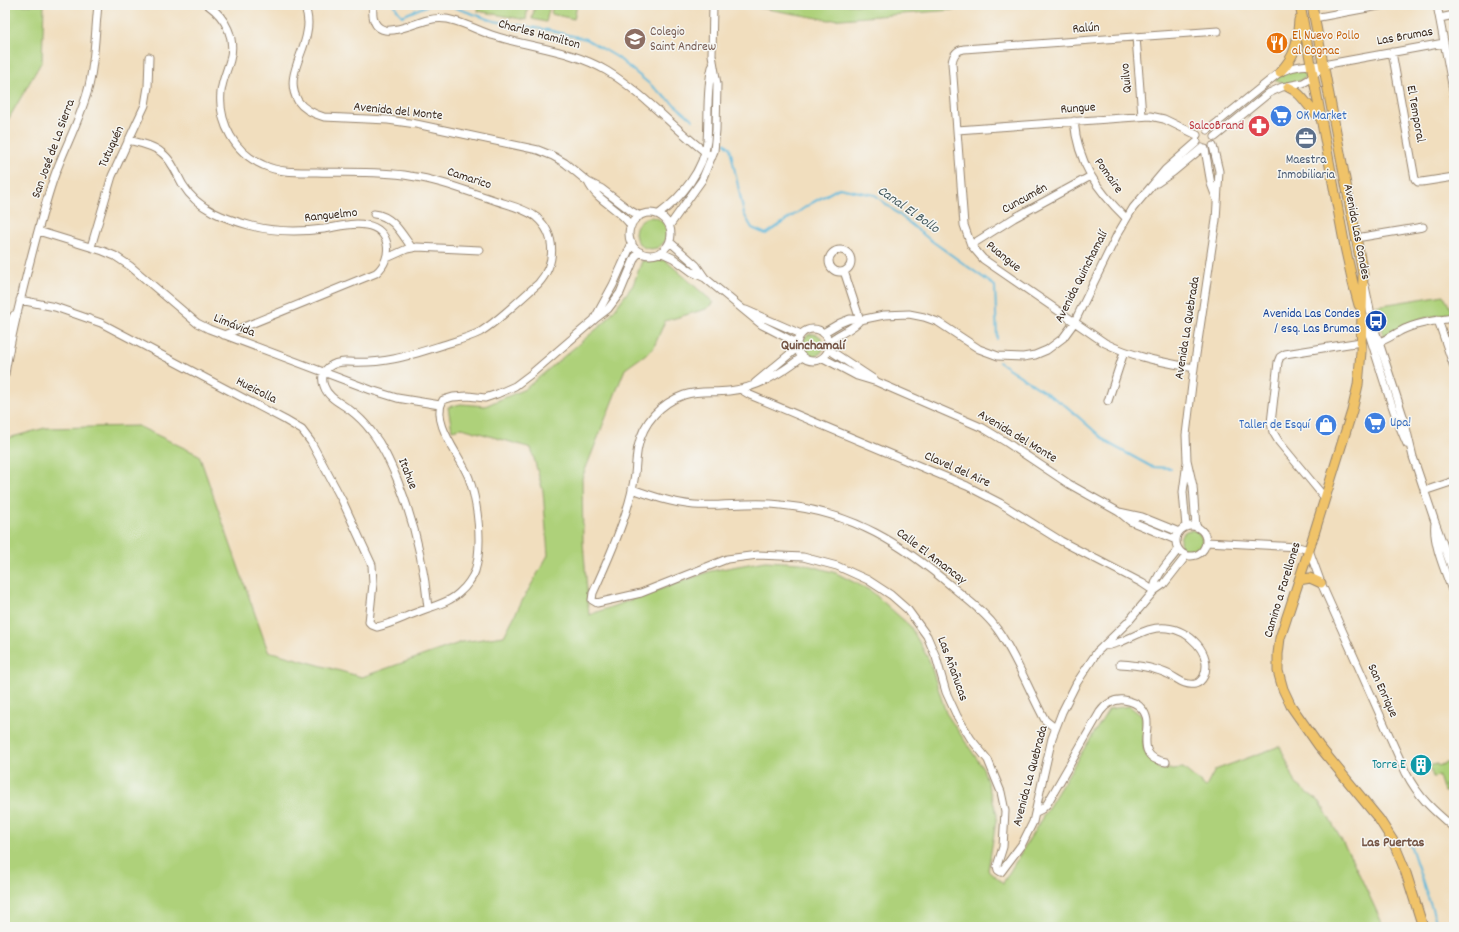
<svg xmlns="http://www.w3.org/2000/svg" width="1459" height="932" font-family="Dekko,sans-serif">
<rect width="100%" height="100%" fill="#f6f6f2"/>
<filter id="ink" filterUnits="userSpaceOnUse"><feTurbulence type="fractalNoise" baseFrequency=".025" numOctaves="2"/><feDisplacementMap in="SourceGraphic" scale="8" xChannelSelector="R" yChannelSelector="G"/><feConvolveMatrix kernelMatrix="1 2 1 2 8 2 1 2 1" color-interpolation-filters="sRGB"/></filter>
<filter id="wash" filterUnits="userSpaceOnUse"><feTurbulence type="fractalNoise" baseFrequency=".012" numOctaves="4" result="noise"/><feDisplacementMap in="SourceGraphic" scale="16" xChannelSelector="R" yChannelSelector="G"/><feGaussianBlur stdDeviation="0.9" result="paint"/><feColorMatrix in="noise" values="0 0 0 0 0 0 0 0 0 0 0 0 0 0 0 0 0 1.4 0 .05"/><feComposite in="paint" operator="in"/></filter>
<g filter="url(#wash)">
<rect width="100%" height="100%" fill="#f1debe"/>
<path fill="#aed17a" stroke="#747e4c" d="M5,5h39l-2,56 -37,64z
M479,5h49l-2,15 -48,-9z
M535,5h15l-4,17 -14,-3z
M553,5h24l-3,14 -23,-5z
M745,5h267l-183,15z
M1301,69l5,3v4c-7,8 -23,10 -31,4l9,-7z
M635 233a16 16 0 1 1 32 0a16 16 0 1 1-32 0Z
M665,260l49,43 -8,6 -41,12 -12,28 -28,20 -43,109 1,64 6,73 122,-44 54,-10 36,2 35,10 35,18 39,35 19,34 17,53 37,55 14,47 -9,55 15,13 74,-123 32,-51 20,-3 13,10 2,35 16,19 23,-2 23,19 9,-17 65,-24 16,38 24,18 32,57 32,68h-1379v-488l40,-11 93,-2 61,29 69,196 94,26 100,-35 42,-6 17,-33 27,-48 -5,-64 -12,-43 -69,-20 -10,2 -4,-23 13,-3 24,2 40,-17 80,-67 28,-37 9,-24z
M1444,295l8,18 -32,6 -37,17 -7,-30z
M802 345a11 11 0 1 1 22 0a11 11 0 1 1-22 0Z
M1180 541a11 11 0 1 1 22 0a11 11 0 1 1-22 0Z
M1449,762l1,2 4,-1v19l-10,3 3,7h-3l-5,-16 -6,1 -4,-11 8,-2 1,2z"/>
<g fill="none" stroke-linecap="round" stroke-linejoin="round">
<path stroke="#5db8db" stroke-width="2" d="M395,5l2,5 5,6 26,-11
M447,5l47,16 54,9 38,9 31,18 76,63
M725,143l5,5 14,66 8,14 14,6 44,-30 29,-16 36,7 54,44 66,47 2,53
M999,362l67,44 42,37 44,24 19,1
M1410,844l28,83"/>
</g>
</g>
<g filter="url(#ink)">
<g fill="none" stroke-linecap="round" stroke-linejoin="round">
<g stroke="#96846e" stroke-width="9">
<path id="minor" d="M208,5c18,13 28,33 22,55 -3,11 -8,21 -9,32 -3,31 14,61 42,73 17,8 35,7 54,7 31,1 62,-1 93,4 29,4 56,15 84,24 14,5 30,8 42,17 21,18 20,47 2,67 -18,15 -38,36 -58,48 -12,6 -25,9 -37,13 -35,11 -58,19 -95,17 -14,-1 -30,7 -24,24 4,12 17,17 26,24 8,6 15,13 21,21 12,15 19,31 26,48 17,42 27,84 31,129
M304,5c4,9 5,18 3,27 -3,23 -23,46 -9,69 6,9 16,13 26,16l64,3 28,4 122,26 15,6 12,7 23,19 14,7 29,22 9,5
M373,5c-4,42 34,20 55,15 9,-2 18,-2 27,1 14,4 26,11 40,15 38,12 77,14 112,35 39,24 69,60 105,86
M1437,5l17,90
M1314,18l70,-13
M1440,18l14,-3
M1136,37l6,79
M1392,52l23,127 3,3h4l32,-5
M1074,121c4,42 22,68 52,97
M957,130l193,-14 14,3 33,16
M1208,130l72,-58c15,-7 27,-7 43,-7l121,-22
M1215,137l54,-44 13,-6 21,-4 7,-4 13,-14
M128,140c11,3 25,5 34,13 10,7 15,22 21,32 15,25 43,34 69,41 23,6 48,6 72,3 13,-2 29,-7 42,-4 25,4 28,33 10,48l-152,62
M1205,149l6,35 6,16
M588,182c9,20 32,26 43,44
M1157,183l16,-11 29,-24
M629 234a21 21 0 1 1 42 0a21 21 0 1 1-42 0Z
M374,214c19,2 27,19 38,34
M659,214c22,-16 45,-44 48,-73 2,-25 -1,-49 5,-74
M670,225l32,-45 12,-29 2,-21 1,-46 -5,-29 1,-50
M38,231l65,20 12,5 15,10 67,57 12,6 162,61 26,8 43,7
M1356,238l67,-11
M670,242l26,23 9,13
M971,245l43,-27 77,-42
M91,247l21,-71 33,-71 3,-18 1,-30
M829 261a11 11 0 1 1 22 0a11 11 0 1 1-22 0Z
M660,252l13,6 19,14 13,6 57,47 35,18
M387,258l20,-9 10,-2 63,3
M844,271l16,49
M1365,286l8,38 31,95 9,38 22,65 19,52
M20,300l35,7 46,16 184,97 17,10 9,12 31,58 30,65 1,19 -4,38 3,3 5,2c14,-3 27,-10 41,-15 14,-6 32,-9 43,-21 5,-4 12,-14 14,-20 8,-26 3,-67 -6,-93 -8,-22 -39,-55 -26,-78l10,-3 15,-1 17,2 12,-4 18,-8 16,-12 64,-55 13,-10 12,-16 15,-36 5,-5
M746,310l55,24
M1363,316c15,42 25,87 44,128
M595,318l18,-33 19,-42
M1438,320l16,47
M797 345a16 16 0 1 1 32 0a16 16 0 1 1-32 0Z
M823,333l17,-10 10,-4 10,1 24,-5 25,-1 15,3 14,5 41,27 19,7 25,1 12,-2 12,-5 16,-12 11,-15 43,-88 16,-27 32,-38 32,-28
M5,334l9,-19
M829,342c9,-9 24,-12 31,-22
M1375,343c12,-2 21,-11 32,-15 15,-6 31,-8 47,-10
M828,349l47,31
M802,357c-22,17 -45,31 -73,34 -15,2 -30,-1 -45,4 -23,8 -41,27 -46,52 -2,9 -2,18 -3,27 -2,13 -5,26 -9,38 -9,28 -21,55 -33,81l-1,7 5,3 44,-10 86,-34 31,-4 45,2 34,9 31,14 23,15 17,15 19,26 9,21 10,35 11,24 14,23 17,21 13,32 4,19 -2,36 -6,19 1,4 3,2 21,-28 11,-22 19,-84 10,-26 14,-28 21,-32 31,-30 26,-31 10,-7 22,-28
M823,358l34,18 20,6 106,46 23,14 63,42 50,28 11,9 46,19
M1194,368c-31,-6 -61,-11 -89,-25l-122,-84 -12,-14 -7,-20 -12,-162c1,-8 5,-13 12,-14l254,-18
M5,374c5,-34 14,-68 22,-101 8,-31 16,-63 26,-93 11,-32 28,-61 36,-94 6,-26 6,-54 9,-81
M755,383l42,-35
M740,389l10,6 217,91 33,17 61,38 81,42 12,8
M1108,401l16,-49
M632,489c20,7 40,14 62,16 29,2 58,-4 87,0 72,7 121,39 174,84 15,13 31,24 42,40 19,26 32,62 48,91l10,8
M1424,491l30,-10
M1325,498l-46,-56 -6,-10 -2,-9 7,-61 2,-5 5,-3 76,-12
M1119,512l23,5 37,15
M1435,523c-3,21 12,52 19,73
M1176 541a15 15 0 1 1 30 0a15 15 0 1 1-30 0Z
M1186,527l-3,-35 4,-30
M1196,527l-3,-41 -6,-26 -1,-25 8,-67 22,-148 3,-49 -6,-25
M1206,542l92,5 11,3 12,33 85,190c13,25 27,37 48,55
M1154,591c0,-15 15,-29 24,-41
M1103,646c23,-1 40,-21 64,-18 22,2 46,25 37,48 -2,4 -5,7 -9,8 -10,2 -17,-5 -25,-9 -16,-8 -33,-10 -50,-11
M1036,812l6,-3 5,-5 53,-92c6,-8 14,-13 24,-12 6,1 13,3 17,8 13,13 0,30 7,44 3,7 11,9 18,10"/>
</g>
<g stroke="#96846e" stroke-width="11">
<path id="major" d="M1300,5l45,242 8,36 6,22
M1312,5l51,269 -2,78 -3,33 -6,26 -43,139 -29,88 -2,16v17l5,18 8,17 28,40 60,73 14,22 12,29 18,57
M1280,72c17,-18 17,-29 19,-52
M1288,87c16,7 19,21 33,31
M1299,580l11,-2 11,5"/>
</g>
<use href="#minor" stroke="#fff" stroke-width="7"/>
<use href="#major" stroke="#f0c369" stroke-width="9"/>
</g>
</g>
<defs>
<g id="school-disc" transform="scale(1.15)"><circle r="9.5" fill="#8d6e63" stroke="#f6f6f2"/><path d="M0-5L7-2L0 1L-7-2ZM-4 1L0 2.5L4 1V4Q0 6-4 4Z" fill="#fff"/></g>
<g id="restaurant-disc" transform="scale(1.15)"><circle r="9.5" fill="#e8710a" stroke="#f6f6f2"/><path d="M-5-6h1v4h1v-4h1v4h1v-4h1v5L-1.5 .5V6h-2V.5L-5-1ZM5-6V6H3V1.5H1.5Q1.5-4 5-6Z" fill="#fff"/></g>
<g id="supermarket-disc" transform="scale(1.15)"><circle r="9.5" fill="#3f7fe0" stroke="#f6f6f2"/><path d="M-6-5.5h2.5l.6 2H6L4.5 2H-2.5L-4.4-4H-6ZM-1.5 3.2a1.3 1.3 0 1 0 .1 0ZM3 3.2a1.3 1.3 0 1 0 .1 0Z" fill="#fff"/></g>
<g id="pharmacy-disc" transform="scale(1.15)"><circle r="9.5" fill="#e0444e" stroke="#f6f6f2"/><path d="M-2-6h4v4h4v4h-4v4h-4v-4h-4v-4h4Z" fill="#fff"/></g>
<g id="office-disc" transform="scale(1.15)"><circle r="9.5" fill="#5c6f8a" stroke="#f6f6f2"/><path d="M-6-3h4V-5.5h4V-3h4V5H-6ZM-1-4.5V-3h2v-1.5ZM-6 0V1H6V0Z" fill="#fff"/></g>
<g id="bus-disc" transform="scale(1.15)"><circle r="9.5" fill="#1a4fb4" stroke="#f6f6f2"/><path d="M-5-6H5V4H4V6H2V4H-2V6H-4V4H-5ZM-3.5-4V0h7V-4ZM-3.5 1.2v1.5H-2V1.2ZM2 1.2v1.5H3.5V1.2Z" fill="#fff"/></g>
<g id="shop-disc" transform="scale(1.15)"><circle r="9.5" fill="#3f7fe0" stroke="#f6f6f2"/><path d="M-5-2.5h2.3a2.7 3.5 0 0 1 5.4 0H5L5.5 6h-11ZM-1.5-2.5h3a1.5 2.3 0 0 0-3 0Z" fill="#fff"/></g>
<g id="building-disc" transform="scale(1.15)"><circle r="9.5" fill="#0f9aa8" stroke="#f6f6f2"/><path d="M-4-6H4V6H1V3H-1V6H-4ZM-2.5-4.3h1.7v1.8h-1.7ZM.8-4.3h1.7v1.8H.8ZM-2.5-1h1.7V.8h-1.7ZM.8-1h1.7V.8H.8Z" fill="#fff"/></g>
</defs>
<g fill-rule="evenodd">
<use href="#school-disc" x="635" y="39"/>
<use href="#restaurant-disc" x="1277" y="43"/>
<use href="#supermarket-disc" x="1281" y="116"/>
<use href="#pharmacy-disc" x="1259" y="126"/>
<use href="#office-disc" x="1306" y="138"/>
<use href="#bus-disc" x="1376" y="321"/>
<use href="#supermarket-disc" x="1375" y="423"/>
<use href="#shop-disc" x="1326" y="425"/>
<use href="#building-disc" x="1421" y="765"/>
</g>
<g text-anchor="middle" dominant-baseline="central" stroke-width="3" stroke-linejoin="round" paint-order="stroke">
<g font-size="13" fill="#3b2a1e" stroke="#f6f6f2">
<text transform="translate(1086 29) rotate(-4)">Ralún</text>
<text transform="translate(539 35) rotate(15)">Charles Hamilton</text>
<text transform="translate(1405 37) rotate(-10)">Las Brumas</text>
<text transform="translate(1127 78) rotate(-95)">Quilvo</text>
<text transform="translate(1078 109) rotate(-4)">Rungue</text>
<text transform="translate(398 112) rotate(6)">Avenida del Monte</text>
<text transform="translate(1415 114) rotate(80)">El Temporal</text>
<text transform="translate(112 147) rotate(-65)">Tutuquén</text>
<text transform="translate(54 149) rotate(-70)">San José de La Sierra</text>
<text transform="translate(1108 176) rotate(55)">Pomaire</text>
<text transform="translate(469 179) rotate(18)">Camarico</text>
<text transform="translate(1025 199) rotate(-29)">Cuncumén</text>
<text transform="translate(331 216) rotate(-6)">Ranguelmo</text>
<text transform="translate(1356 232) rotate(79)">Avenida Las Condes</text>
<text transform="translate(1003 257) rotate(39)">Puangue</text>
<text transform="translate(1082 277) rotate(-63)">Avenida Quinchamalí</text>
<text transform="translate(234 326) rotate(22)">Limávida</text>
<text transform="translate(1188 328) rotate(-81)">Avenida La Quebrada</text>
<text transform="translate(256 391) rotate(27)">Hueicolla</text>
<text transform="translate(1017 437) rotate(31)">Avenida del Monte</text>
<text transform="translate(957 470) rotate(24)">Clavel del Aire</text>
<text transform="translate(407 474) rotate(68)">Itahue</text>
<text transform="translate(931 557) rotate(37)">Calle El Amancay</text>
<text transform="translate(1283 590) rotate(-73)">Camino a Farellones</text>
<text transform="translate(952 669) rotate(70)">Las Añañucas</text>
<text transform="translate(1382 691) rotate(66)">San Enrique</text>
<text transform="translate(1031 776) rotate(-75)">Avenida La Quebrada</text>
</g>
<g font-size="13" fill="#785e54" stroke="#f6f6f2" text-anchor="start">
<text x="650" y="32">Colegio<tspan x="650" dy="15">Saint Andrew</tspan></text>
</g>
<g font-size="13" fill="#c56008" stroke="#f6f6f2" text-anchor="start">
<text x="1292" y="36">El Nuevo Pollo<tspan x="1292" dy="15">al Cognac</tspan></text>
</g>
<g font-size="13" fill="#366cbe" stroke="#f6f6f2" text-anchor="start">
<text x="1296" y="116">OK Market</text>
<text x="1390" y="423">Upa!</text>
<text x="1310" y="425" text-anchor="end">Taller de Esquí</text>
</g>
<g font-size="13" fill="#be3a42" stroke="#f6f6f2" text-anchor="end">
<text x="1244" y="126">SalcoBrand</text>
</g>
<g font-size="13" fill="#4e5e75" stroke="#f6f6f2">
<text x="1306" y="160">Maestra<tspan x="1306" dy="15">Inmobiliaria</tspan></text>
</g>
<g font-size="13" fill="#164399" stroke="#f6f6f2" text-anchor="end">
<text x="1360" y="314">Avenida Las Condes<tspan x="1360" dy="15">/ esq. Las Brumas</tspan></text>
</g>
<g font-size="13" fill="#0d838f" stroke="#f6f6f2" text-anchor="end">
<text x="1406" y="765">Torre E</text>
</g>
<g font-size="14" font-style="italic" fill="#475c60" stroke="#f6f6f2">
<text transform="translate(908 210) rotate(35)">Canal El Bollo</text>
</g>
<g font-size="14" font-weight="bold" fill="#755647" stroke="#f6f6f2">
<text x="813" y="346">Quinchamalí</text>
<text x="1393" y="843">Las Puertas</text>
</g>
</g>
<rect width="1459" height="932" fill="none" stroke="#f6f6f2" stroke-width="20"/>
</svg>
